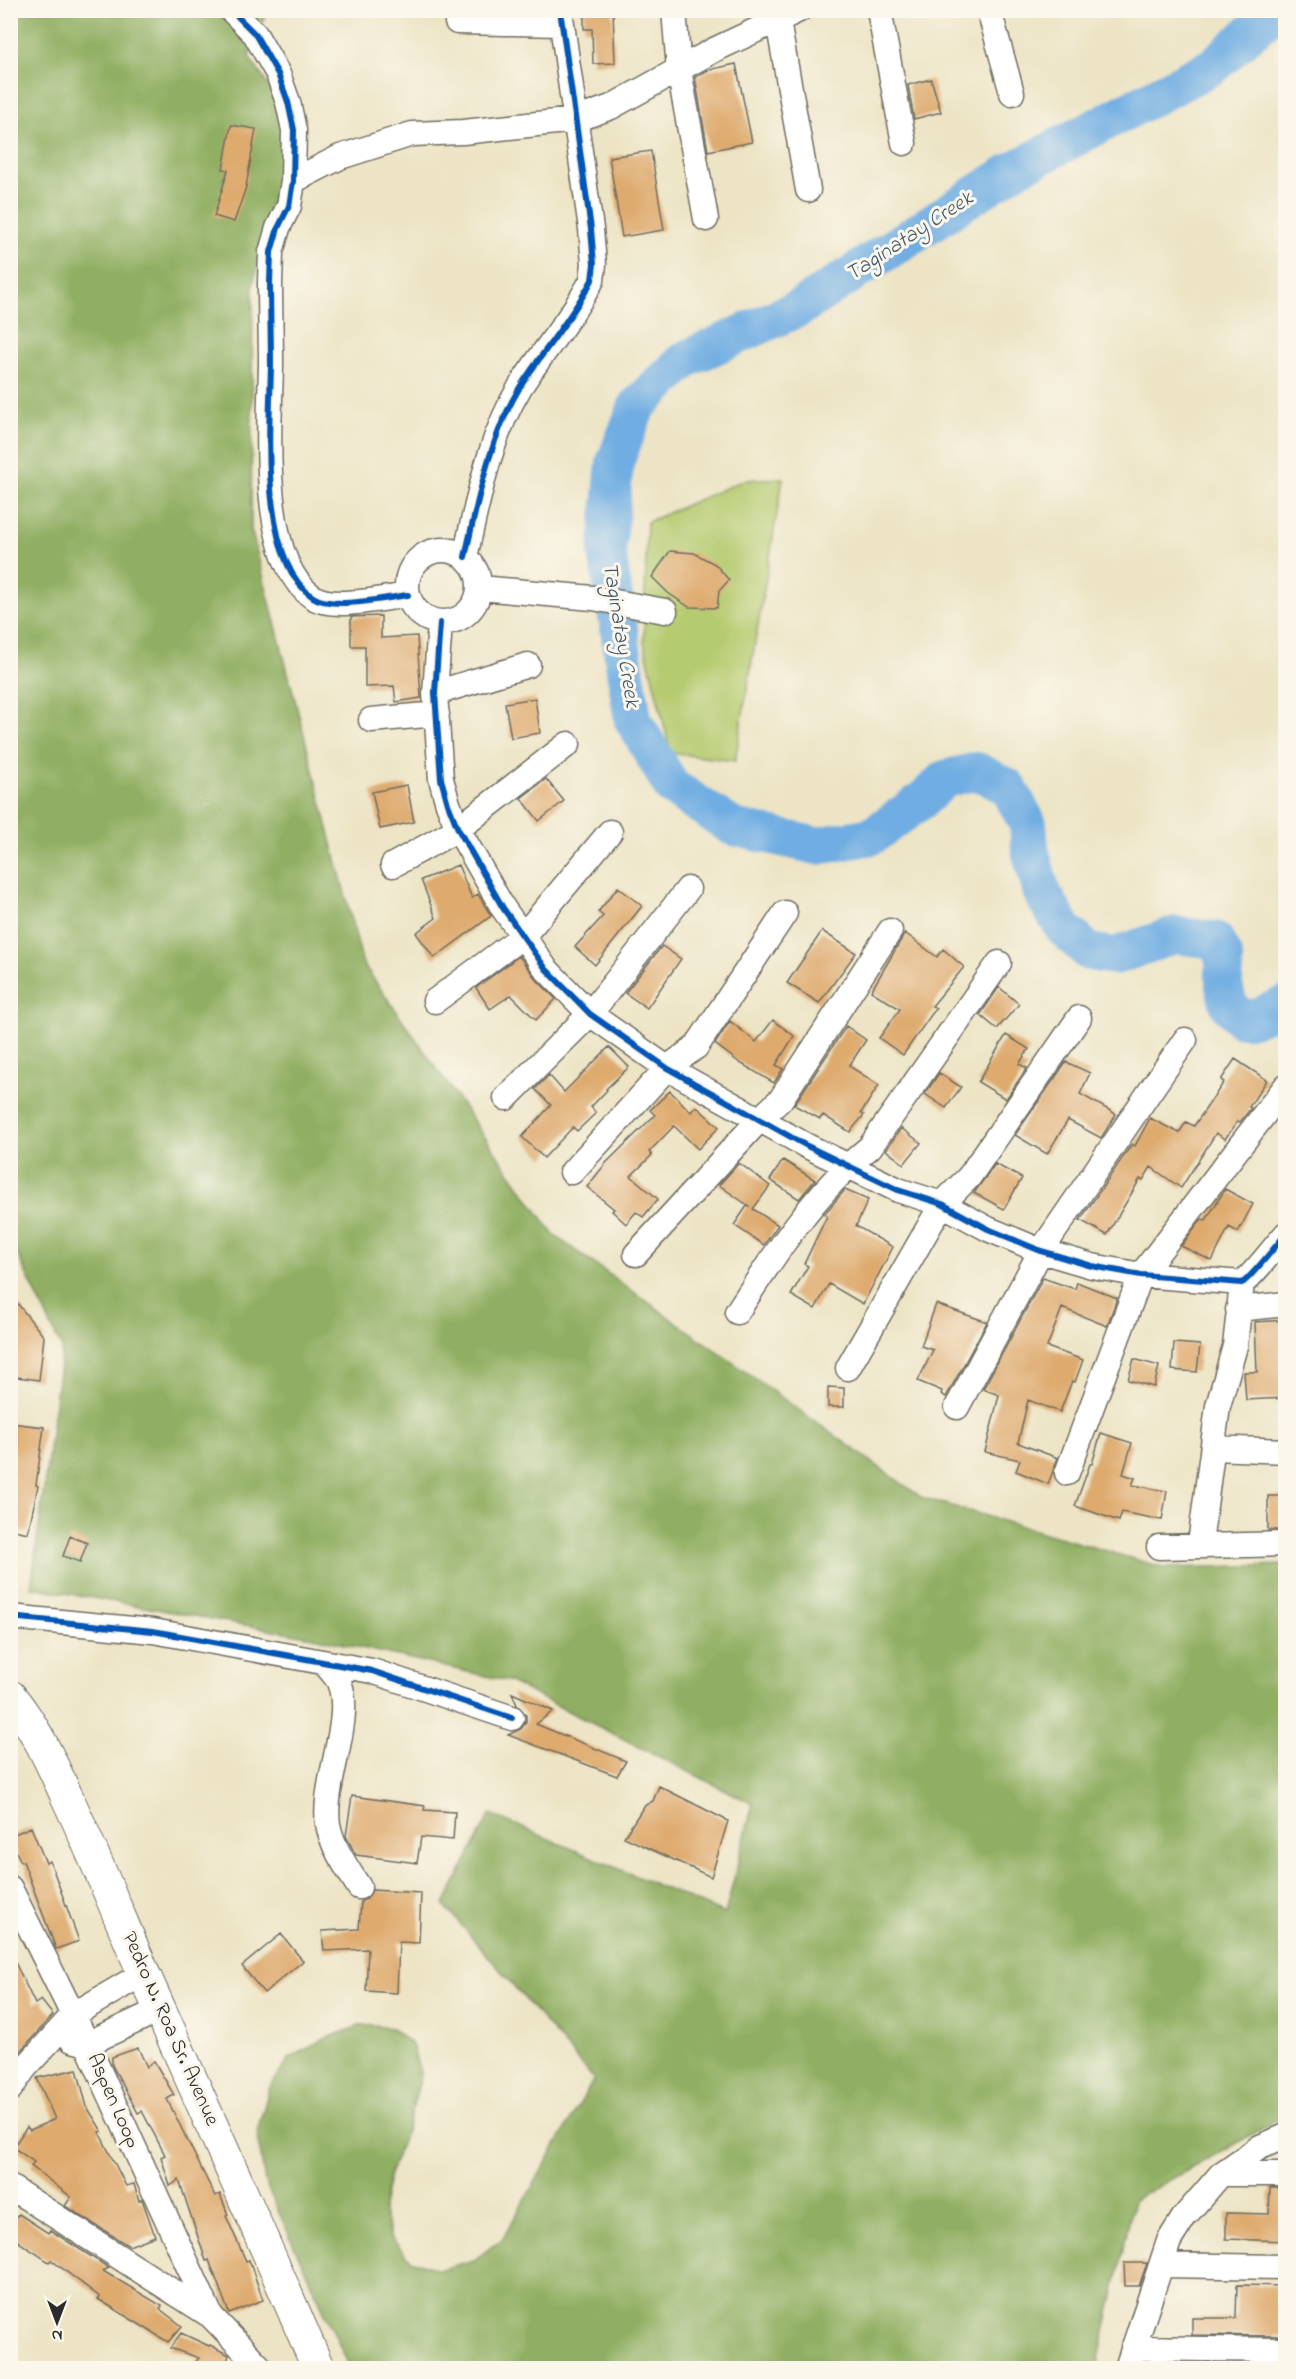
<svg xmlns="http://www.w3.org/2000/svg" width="1296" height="2379" font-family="'Indie Flower',sans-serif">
<rect width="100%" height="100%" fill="#fbf7ec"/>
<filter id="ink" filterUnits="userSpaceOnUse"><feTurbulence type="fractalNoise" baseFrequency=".0167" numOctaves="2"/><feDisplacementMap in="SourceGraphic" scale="12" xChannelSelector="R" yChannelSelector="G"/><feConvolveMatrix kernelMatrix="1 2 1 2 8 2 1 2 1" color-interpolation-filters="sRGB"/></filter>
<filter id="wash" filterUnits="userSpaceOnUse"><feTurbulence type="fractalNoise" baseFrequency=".008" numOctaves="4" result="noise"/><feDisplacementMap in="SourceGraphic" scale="24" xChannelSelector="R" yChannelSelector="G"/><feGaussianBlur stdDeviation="1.35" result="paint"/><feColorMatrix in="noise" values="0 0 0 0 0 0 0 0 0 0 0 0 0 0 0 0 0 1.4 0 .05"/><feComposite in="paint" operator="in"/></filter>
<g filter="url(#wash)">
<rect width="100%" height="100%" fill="#ede4c5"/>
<path fill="#b5cb70" stroke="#707b4e" stroke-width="1.5" d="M783,478l-48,283 -64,-8 -27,-110 3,-121 97,-42z"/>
<path fill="#90af62" stroke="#5e6d46" stroke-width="1.5" d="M11,11h256l-18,46 30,44 7,44 -33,141 -2,243 112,435 191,271 367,262 244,71 120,-3v551l-151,84 -37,168h-747l-85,-186 -8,-50 12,-43 20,-30 35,-20 38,-14 30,3 20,17 9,31 -14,52 -18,47 -6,33 7,28 21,24 27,10 36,-10 29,-22 91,-159 -150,-174 46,-91 235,100 28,-110 -245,-123 -190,-43 -287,-51 31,-238 -51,-108z"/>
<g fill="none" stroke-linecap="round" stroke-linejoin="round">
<path stroke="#70ade2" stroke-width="38" d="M1276,10l-63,56 -201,105 -213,137 -113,51 -49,47 -22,56 -8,90 26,168 39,67 61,40 84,19 55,-10 49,-35 24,-22 32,-8 31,16 20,37 2,26 12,43 22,36 25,23 26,4 60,-21 40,5 9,18v28l5,20 13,13h11l33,-15"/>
</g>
<g id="blocks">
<path fill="#deaa6e" d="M584,10h29l2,53 -22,1 -1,-35h-8z
M736,64l16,78 -44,9 -13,-74 13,-7z
M931,79l10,33 -27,7 -6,-34z
M231,125l25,4 -10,58 -12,35 -20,-6 14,-46 -5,-1z
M651,151l13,79 -42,7 -13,-80z
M670,551l24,2 21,11 14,16 -10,11 -2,17 -28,-1 -21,-14 -16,-16z
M381,616v22l36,-2 4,62 -25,4 -2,-16 -29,1v-41h-14v-29z
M535,698l5,35 -29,5 -6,-35z
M546,779l18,22 -25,20 -18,-23z
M407,785l7,37 -34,7 -8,-37z
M458,865l14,33 6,-4 13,22 -57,42 -18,-25 20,-15 -15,-38z
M618,887l24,19 -47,59 -20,-18 28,-31 -5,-4z
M822,931l34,22 -37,50 -32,-20z
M905,933l32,24 6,-8 21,18 -32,39 4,2 -33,47 -24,-17 21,-29 -29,-18z
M662,946l19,13 -34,49 -22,-15z
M519,956l17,23 20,20 -20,21 -25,-25 -21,14 -14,-21z
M999,987l20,17 -22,25 -17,-14z
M773,1020l21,16 -18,29 7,4 -9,14 -34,-20 -25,-19 15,-23 26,21z
M846,1026l20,14 -17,26 30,19 -18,28 3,2 -14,17 -27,-17 -3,4 -26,-14z
M1006,1035l23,14 -10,15 8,4 -21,31 -28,-17z
M609,1047l20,20 -23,22 1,1 -16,17 5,6 -19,18 -4,-4 -29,31 -22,-21 29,-32 -16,-16 14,-14 15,17z
M1235,1059l32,21 -18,27 2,1 -11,14 -2,-1 -13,18 -9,-6 -35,55 -30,-21 -8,13 -3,-1 -33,56 -27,-15 52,-76 3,2 15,-28 29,15 7,-11 8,4 30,-44 -3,-2z
M1066,1062l24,11 -10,21 36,20 -15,24 -33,-18 -21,34 -32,-19z
M939,1073l22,14 -15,21 -21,-14z
M670,1091l21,21 5,-6 23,21 -21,22 -24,-23 -25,26 3,3 -21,21 27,23 -15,18 -7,-5 -10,12 -14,-13 2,-2 -27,-22 19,-24 49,-48 -5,-5z
M901,1128l20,15 -17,21 -18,-14z
M783,1160l32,20 -16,19 -29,-19z
M739,1163l31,23 -17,23 25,16 -14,20 -30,-20 13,-19 3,1 -31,-22z
M995,1164l27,14 -18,31 -30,-16z
M1225,1189l28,15 -15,28 -9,-5 -17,34 -31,-15 21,-27 4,1z
M845,1190l23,10 -12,26 37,21 -30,57 -34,-20 -14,25 -24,-14 17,-29 -4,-2 23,-48 -3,-2z
M1043,1278l32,11 2,-7 40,16 -10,28 -45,-18 -15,39 36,13 -8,22 -3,-1 -12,31 -32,-12 -10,43 40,15 -10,26 -32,-13 4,-11 -35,-8 14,-57 -16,-6z
M10,1294l34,43 -5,43 -29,-4z
M936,1304l51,18 -41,75 -5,-3 1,-3 -24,-10 15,-31 -12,-4z
M1286,1320v78l-40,2 -2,-28h13l-2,-50z
M1174,1343l26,2 -3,27 -25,-2z
M1134,1359l25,7 -5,21 -26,-7z
M828,1387l16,1v19h-16z
M10,1423l34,4 -8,58 2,1 -10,47 -18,-4z
M1101,1433l31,10 -9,31 12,4 -3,7 35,6 -5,29 -40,-8 -3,9 -44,-15 15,-42h2z
M1268,1496h18v34h-18z
M70,1536l17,7 -7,19 -17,-6z
M512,1693l41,18 -17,13 90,37 -9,15 -109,-41 13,-6 5,-7v-7l-9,-10z
M659,1786l69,35 -17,56 -87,-40 20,-31 9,-5z
M352,1796l73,10 -1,4 31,2 -2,28 -32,-3 -4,26 -61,-8 -10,-19z
M31,1827l15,36 4,-2 29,80 -23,8 -33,-88 -2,1 -11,-23v-3z
M372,1890l49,3 -2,50 -20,-1 -2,51 -31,-2 2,-42 -44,2 -2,-20 37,-2 2,-28 6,-2z
M281,1934l22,27 -39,32 -22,-27z
M10,1952l25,52 6,-4 12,15 -43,48z
M138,2048l9,19 7,-6 20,34 -7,4 48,97 5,-2 8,21 -2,1 20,45 3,-1 14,40 -34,13 -20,-53 -3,1 -27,-81 -9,6 -9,-29 4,-2 -23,-44 -4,2 -26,-48v-8z
M77,2069l10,38 15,24 -3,1 27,54 8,-2 5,17 3,-2 13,37 -26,10 -64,-40 6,-9 -40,-31 3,-4 -21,-15 14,-20 3,3 25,-11 -18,-41z
M1270,2188h16v53l-60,-2v-26l43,1z
M19,2214l29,19 2,-3 59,38 -6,3 59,35 -2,3 22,17 -14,16 -70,-43 2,-2 -49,-37 -2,2 -39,-26v-10z
M1124,2263h23l-8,23h-14z
M1237,2285l49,1v50l-94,-1v-17h44z
M181,2333l28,13 1,-1 19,10 -2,6 9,7h-47l10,-10 -29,-10z"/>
</g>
</g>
<g filter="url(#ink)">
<use href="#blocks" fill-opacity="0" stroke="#6f6c61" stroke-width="1.5"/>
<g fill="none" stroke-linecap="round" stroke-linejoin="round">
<g stroke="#6f6c61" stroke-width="27">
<path id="minor" d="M231,10l24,24 23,40 10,28 6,28 -1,51 -4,25 -11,22 -7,24 -1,31c0,27 1,55 1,82 -1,59 -13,195 42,232 19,13 72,1 95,-2
M674,10l5,60 27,149
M776,10l32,180
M879,10l25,133
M989,10l23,83
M457,22l104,2
M293,181l47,-24 72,-23 51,-2 112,-12 36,-13 103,-57 85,-40
M407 586a36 36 0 1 1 72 0a36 36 0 1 1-72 0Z
M465,557c13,-57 24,-119 55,-170 23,-36 52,-69 72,-107l2,-16 -3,-35 -31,-219
M480,588l113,10 72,13
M440,623l-5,70 6,86 7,25 10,25 45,79 43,61 44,45 77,54 140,78 91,44 44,14 46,25 53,22 51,15 49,9 101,8c9,-5 35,-39 44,-49
M435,693l93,-28
M371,720l66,-6
M393,865l65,-36 110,-85
M435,1001l89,-66 86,-103
M506,1098l84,-84 98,-125
M572,1172l95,-104 29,-21 89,-134
M636,1254l123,-134 22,-21 109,-168
M1238,1309l48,-5
M737,1312c39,-60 78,-120 133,-165l129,-184
M848,1368l94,-164 27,-27 110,-159
M957,1407l84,-156 144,-211
M1214,1448l72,3
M1067,1473l74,-198 145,-189
M1200,1544l18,-138 17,-60 7,-63
M1159,1547l127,-3
M10,1617l143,14 219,40 140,47
M324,1663c5,6 14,14 16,22 13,35 -18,100 -12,139 4,23 19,44 31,63
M10,1888l71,143 130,285
M72,2040l15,4 74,-35
M10,2089l14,-20 49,-54 71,-42
M1221,2174h65
M10,2187l201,129 50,52
M1162,2265l124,2
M1133,2348l153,2
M1127,2368l42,-127 15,-24 37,-43 39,-27 26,-11"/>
</g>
<g stroke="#6f6c61" stroke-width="34">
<path id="major" d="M10,1696c25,30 40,64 56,99 28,59 52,119 78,179 59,131 118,262 174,394"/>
</g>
<use href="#minor" stroke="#fff" stroke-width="24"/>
<use href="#major" stroke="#fff" stroke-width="32"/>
<g stroke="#fbf7ec" stroke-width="10">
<path id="cycleway" d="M231,10l24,24 23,40 10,28 6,28 -1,51 -4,25 -11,22 -7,24 -1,31c0,27 1,55 1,82 -1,59 -13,195 42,232 19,13 72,1 95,-2
M465,557c13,-57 24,-119 55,-170 23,-36 52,-69 72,-107l2,-16 -3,-35 -31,-219
M440,623l-5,70 6,86 7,25 10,25 45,79 43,61 44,45 77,54 140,78 91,44 44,14 46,25 53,22 51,15 49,9 101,8c9,-5 35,-39 44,-49
M10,1617l143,14 219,40 140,47"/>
</g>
<use href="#cycleway" stroke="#0057b8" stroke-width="6"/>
</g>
</g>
<g text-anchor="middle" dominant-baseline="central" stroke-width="6" stroke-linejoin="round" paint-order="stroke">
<g font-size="21" fill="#2b2b2b" stroke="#fbf7ec">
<text transform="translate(170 2029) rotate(66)">Pedro N. Roa Sr. Avenue</text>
<text transform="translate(113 2101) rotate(66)">Aspen Loop</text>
</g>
<g font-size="22" font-style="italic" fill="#43586b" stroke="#fbf7ec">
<text transform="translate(910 237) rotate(-33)">Taginatay Creek</text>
<text transform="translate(620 635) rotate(81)">Taginatay Creek</text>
</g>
</g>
<rect width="1296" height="2379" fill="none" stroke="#fbf7ec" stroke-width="36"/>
<g transform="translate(57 2322) rotate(180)" stroke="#fbf7ec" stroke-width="4.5" paint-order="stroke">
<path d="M0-4.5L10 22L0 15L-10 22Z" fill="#2b2b2b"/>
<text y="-9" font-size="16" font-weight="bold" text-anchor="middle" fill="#2b2b2b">N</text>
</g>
</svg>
